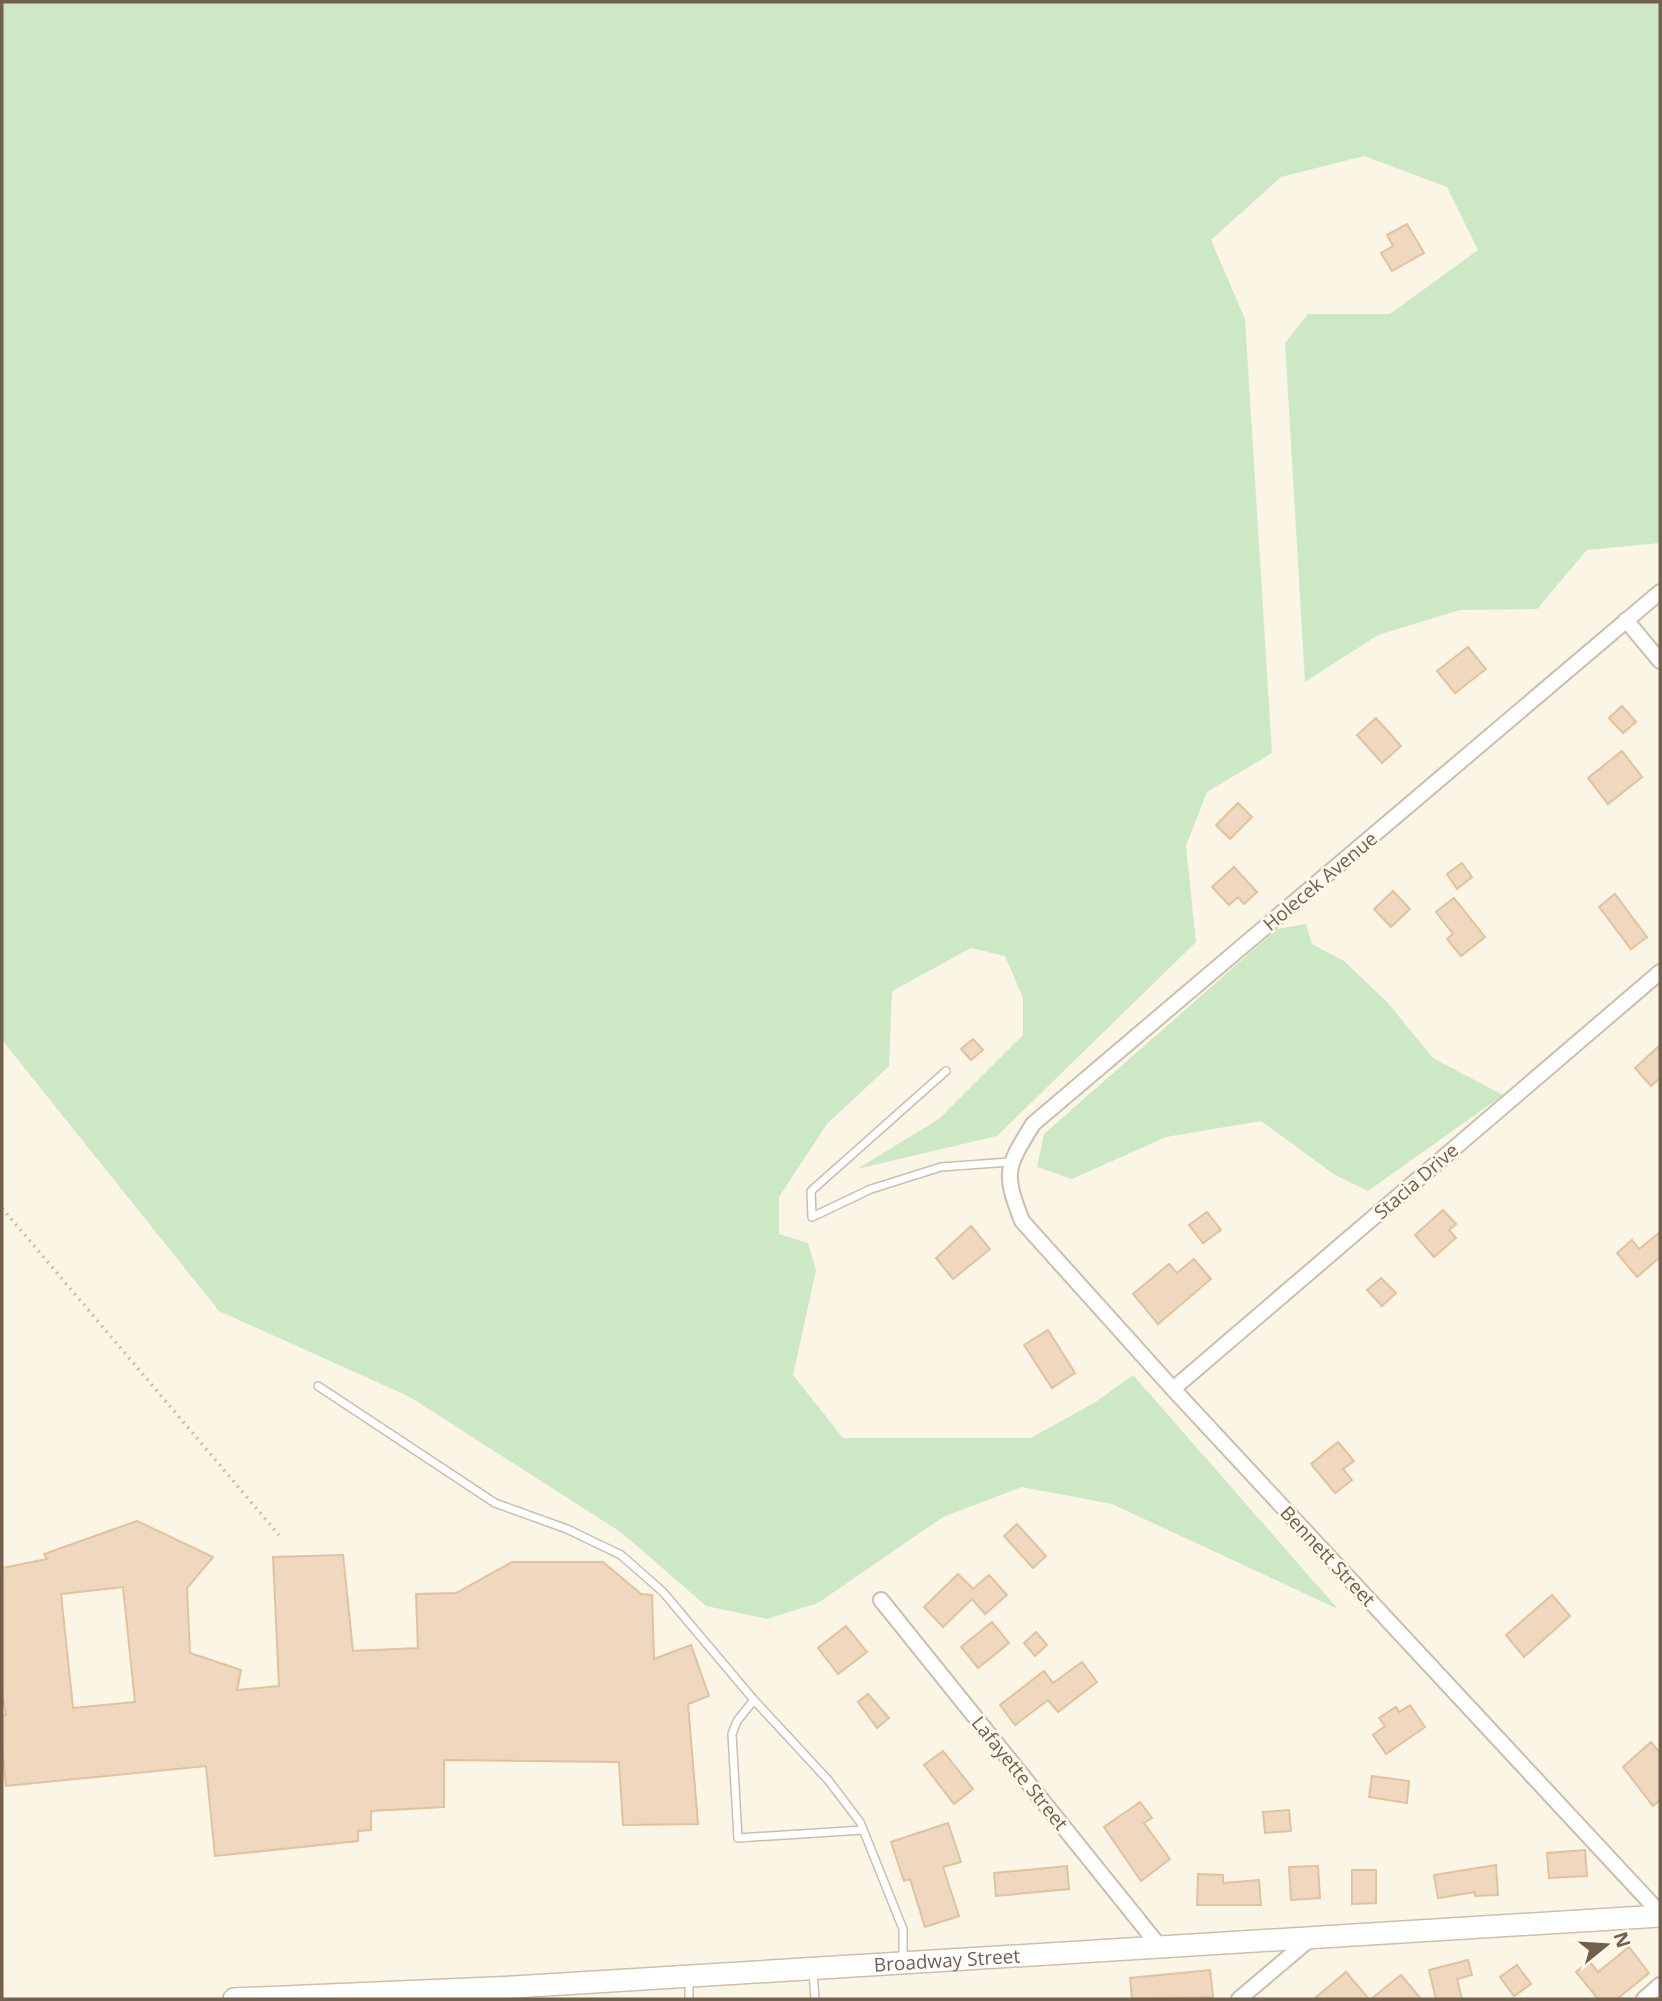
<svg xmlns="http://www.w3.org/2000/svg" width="1662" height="2001" font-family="'Open Sans',sans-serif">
<rect width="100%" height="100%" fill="#fbf5e5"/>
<path fill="#cde8c4" d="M2,2h1658v541l-73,7 -50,59 -77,1 -82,25 -73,47 -20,-339 23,-29h82l88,-64 -31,-63 -83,-31 -83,21 -70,63 34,79 27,434 -65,39 -21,54 10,96 -199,194 -140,33 82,-50 84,-84v-37l-18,-42 -34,-8 -79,43 -3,75 -62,58 -48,73v37l29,9 8,27 -23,105 50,63h188l66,-37 36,-26 205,234 -226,-105 -90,-17 -79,30 -125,86 -51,16 -61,-13 -84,-73 -212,-136 -191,-86 -217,-271z
M1306,924l6,20 32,17 44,42 45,55 70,37 -135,96 -33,-16 -74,-54 -95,16 -94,42 -35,-12 7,-33 233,-205z"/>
<path fill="#efd8be" stroke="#e0c29f" stroke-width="2" fill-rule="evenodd" d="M1407,224l17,29 -32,18 -11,-18 12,-7 -6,-11z
M1468,647l18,22 -31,24 -18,-22z
M1622,706l14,16 -13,11 -14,-15z
M1376,718l25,28 -19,17 -25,-28z
M1622,751l20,26 -34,27 -20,-26z
M1238,803l14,14 -22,22 -14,-14z
M1462,863l10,14 -15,12 -10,-15z
M1234,867l23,25 -13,12 -6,-7 -9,8 -17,-18z
M1393,891l17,18 -19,18 -17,-18z
M1615,894l32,43 -16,12 -32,-42z
M1454,898l31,39 -24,19 -14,-17 6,-5 -17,-22z
M973,1039l10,11 -12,10 -10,-11z
M1660,1045v33l-9,8 -16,-18z
M1443,1210l13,14 -7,6 7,8 -22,19 -19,-22z
M1207,1212l14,18 -18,13 -14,-18z
M971,1226l19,23 -37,30 -17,-21z
M1660,1232v25l-23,20 -20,-24 15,-13 7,9z
M1194,1259l17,20 -53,45 -25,-30 36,-30 8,9z
M1381,1278l15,15 -14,13 -15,-16z
M1048,1330l27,43 -23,15 -28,-43z
M1338,1442l16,19 -11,8 9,11 -17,13 -24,-29z
M137,1521l76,36 -26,31 3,65 51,17 -4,20 42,-4 -6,-129 70,-2 10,96 65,-3 -2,-54 40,-1 56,-31h91l38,32 11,1 2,64 37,-14 18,51 -21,8 10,120 -75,1 -4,-63 -175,-2v47l-73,4v19l-13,1v10l-143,15 -9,-90 -200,20 -4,-41v-29l4,-1 -4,-23v-124l45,-9 -3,-5zM123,1587l12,115 -62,6 -12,-114z
M1017,1524l29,32 -13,12 -29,-32z
M958,1574l15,15 16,-14 18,20 -22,19 -13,-15 -29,28 -19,-20z
M1552,1595l18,21 -46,41 -18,-22z
M992,1622l17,21 -31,25 -17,-21z
M846,1626l21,26 -29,22 -20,-26z
M1036,1632l11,13 -12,11 -11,-13z
M1082,1662l15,20 -39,30 -10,-12 -33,25 -15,-20 44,-34 9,12z
M868,1694l21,24 -12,10 -19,-26z
M1410,1705l15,22 -39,27 -13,-19 12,-9 -6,-8 17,-11 3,5z
M1651,1742l9,11v47l-7,6 -30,-39z
M943,1751l30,38 -19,15 -30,-39z
M1372,1776l37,5 -2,22 -38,-6z
M1140,1802l12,16 -8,5 26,36 -29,22 -37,-54z
M1289,1810l2,21 -26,2 -2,-21z
M948,1823l13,39 -18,5 16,49 -34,11 -15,-48 -6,2 -13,-39z
M1585,1850l2,26 -38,2 -2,-25z
M1496,1865l2,30 -23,1v-4l-37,6 -4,-23z
M1067,1866l2,23 -73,7 -2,-23z
M1318,1866l2,32 -29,2 -2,-33z
M1352,1870h24v33l-24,1z
M1198,1874l25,1v8l36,-3 2,25h-64z
M1629,1947l20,26 -32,26h-19l-22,-27 13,-11 9,11z
M1468,1960l4,15 -15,4 5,20h-26l-7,-29z
M1517,1965l14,19 -17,12 -14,-19z
M1210,1970l3,27 -81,2 -2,-21z
M1346,1972l23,27h-55z
M1401,1975l20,24h-50z"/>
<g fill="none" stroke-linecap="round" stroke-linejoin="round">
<g stroke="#ccbeac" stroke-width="10">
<path id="lane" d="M946,1071l-135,120 1,26 59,-28 70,-22 69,-5
M318,1386l177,117 72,26 54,26 42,37 91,108 74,80 32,42 43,107v32
M754,1700l-17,21 -5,13 6,104 125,-8
M813,1972l2,27
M689,1978v21"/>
</g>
<g stroke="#ccbeac" stroke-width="18">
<path id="street" d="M1660,592l-627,532c-27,44 -30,48 -11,97l151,168 487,524
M1626,620l34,41
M1173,1389l487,-417
M881,1600l279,347
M1239,1999l71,-60
M1644,1999l16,-14"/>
</g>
<g stroke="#cebfaa" stroke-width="24">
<g id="secondary">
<path id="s1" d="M234,1999l280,-12 1146,-71"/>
</g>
</g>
<path stroke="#d3bca1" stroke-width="3.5" stroke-dasharray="2 5" stroke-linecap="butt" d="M2,1208l277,327"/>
<use href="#lane" stroke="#fff" stroke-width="7"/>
<use href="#street" stroke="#fff" stroke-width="14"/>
<use href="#secondary" stroke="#fff" stroke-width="21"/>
</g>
<g text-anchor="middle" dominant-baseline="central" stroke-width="5" stroke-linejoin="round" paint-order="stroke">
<g font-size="19" fill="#725f4c" stroke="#fef9eb">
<text transform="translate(1320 881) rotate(-40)">Holecek Avenue</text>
<text transform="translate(1416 1181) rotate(-41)">Stacia Drive</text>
<text transform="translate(1328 1556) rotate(47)">Bennett Street</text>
<text transform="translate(1020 1773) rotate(51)">Lafayette Street</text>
<text stroke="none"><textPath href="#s1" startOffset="714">Broadway Street</textPath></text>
</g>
</g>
<rect width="1662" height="2001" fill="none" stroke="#725f4c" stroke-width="7"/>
<g transform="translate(1606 1945) rotate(72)" stroke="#fef9eb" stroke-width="5" paint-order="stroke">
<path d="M0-5L12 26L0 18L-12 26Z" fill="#725f4c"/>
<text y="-10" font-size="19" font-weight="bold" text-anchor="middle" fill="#725f4c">N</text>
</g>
</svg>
